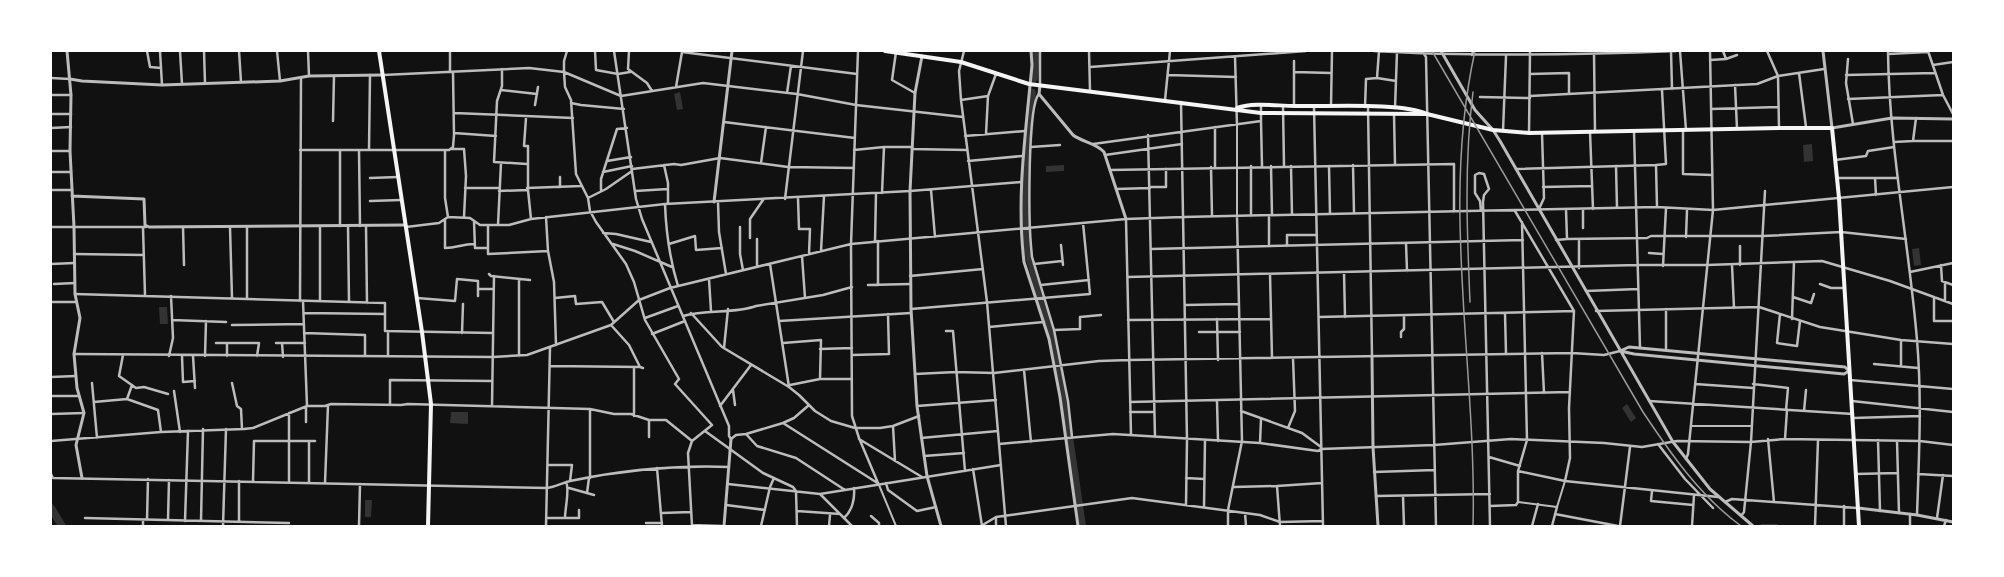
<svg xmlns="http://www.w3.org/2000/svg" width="2004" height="577" font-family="Spectral,serif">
<rect width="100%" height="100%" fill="#111"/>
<path fill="#333" d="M680,92l3,17 -6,1 -3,-16z
M1812,144l1,17 -9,1 -1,-17z
M1064,165v6l-18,1v-6z
M1919,248l2,17 -7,1 -2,-17z
M159,307h8l1,17h-8z
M1627,404l9,14 -5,4 -9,-14z
M451,412h17v12l-18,-1z
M365,500h7l-1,17h-6z"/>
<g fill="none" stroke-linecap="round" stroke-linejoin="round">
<path stroke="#333" stroke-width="8" d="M1034,78l2,-27
M1032,93l-8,104 3,52 25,88 7,31 23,158
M51,508l11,18"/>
<path stroke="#bcbcbc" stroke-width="2" d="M1237,216v-91
M1691,426h61
M879,485l17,41
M1518,502l39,5 8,-26"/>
<path stroke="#bcbcbc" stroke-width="2.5" d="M147,51l3,16 11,1
M160,51l2,34
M180,51l2,33
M204,51l1,32
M239,51l2,31
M277,51l3,30
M308,51l1,25
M567,51l-3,10v11l1,15 6,13 5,74 12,24 2,13 6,11 30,42 8,18 11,38 34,59 -4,5 37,41 -20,16 -4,12 4,73
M595,51l1,19 22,4 12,-2
M614,51l22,148 6,20 87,207v10l2,3 5,-4 10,-1 37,-11 96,61
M629,51l-1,18 19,14 5,8
M858,51l-7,193 1,172 7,22 19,45
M964,51l-5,20 2,29 26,202 19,224
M1089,51l1,40
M1374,51c101,6 201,4 302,0
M1379,51l-2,27 19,3
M1422,51l4,6 10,469
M1671,51l1,38
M1680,51l6,79
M1723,51l3,8
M1767,51l11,25 1,52
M1888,51c1,97 21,192 29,289 5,58 2,117 0,175
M1928,51l15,44 10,19
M682,52l175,22
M896,52l-4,28 23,13
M1594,54l1,78
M1888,54l40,-2
M1472,55l1,-4
M1235,57l2,68
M1848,59l-2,24 7,41
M1710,60l16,-1 11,-4
M1294,61v45
M1933,65l20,-3
M1090,67l216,-16
M502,69v17l-5,15 -3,61 33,2
M450,72v-21
M1294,72l37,1
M1799,73l7,54
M1530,74l39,-1v21
M383,75l146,-7 35,4 57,24 82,-13 94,11 59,11 107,12
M1168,75l68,2
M1846,75l89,-2
M51,78l19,1
M1040,85v-34
M1735,85l2,44
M676,87l6,-35
M501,90l36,4
M787,93l4,-27
M1039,94c-12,12 -10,130 -8,152l1,11 22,73 14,71 4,36
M51,95h20
M1530,96l227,-12 21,-8 46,-7
M1480,97l50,1
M1848,99l95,-4
M961,100l27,-4
M1165,100l5,-49
M1181,102l6,338 -1,65
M571,103l10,2 43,4
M535,105l3,-18
M1283,106l1,60
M1331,106l1,-55
M1314,107l9,419
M1365,107l1,-28 11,-1
M1368,107l4,249
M1395,108l2,-56
M1711,109l67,-2
M454,113l119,5
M51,114h20
M1394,114l1,50
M526,118l-2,28h4v44l3,29
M333,121l1,-45
M1261,121l1,45
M724,122l131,16
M1215,127v40
M51,128l20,-1
M1683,130v44l29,1
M1503,131l3,-75
M1634,131l6,217
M1590,132l3,77
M454,133l42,3
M1529,133l1,-82
M986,134l2,-38 8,-22
M1148,135l7,302
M965,136l60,-5
M1913,141h40
M1894,142l19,-1 3,-23
M1093,144l168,-23v-15
M1031,147l29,-2
M452,149h12l2,27 -2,41
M912,149l55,1
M300,150h149l4,-3 1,-12 -1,-63
M340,150v76
M359,150l1,76
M369,150l1,-75
M445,150v48l3,19
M854,150l30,-3h28
M51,151h19
M1105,155l77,-11
M1835,160l31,-4 2,-5 26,-4
M607,161l24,-4
M968,161l54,-5
M761,163l5,-36
M664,165l4,18v21
M1353,165l1,48
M1656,165l10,-1 -4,-74
M1251,166v50
M1271,166l1,49
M1291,166l1,49
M1329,166l1,48
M1616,166l1,42
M1211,167l1,49
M632,169l42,-5 7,1 39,-7 68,9 66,1
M1516,169l140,-4 1,42
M1110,170l344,-6v48
M51,172h20
M603,172l29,-6
M560,177v10
M370,178l28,-1
M1837,178h61
M1875,178l1,17
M1150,187h16v-18
M1543,187l49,-1
M465,188h34
M527,188l54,-2
M1116,189l34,-1
M51,190h21
M601,190v-11l16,-50 10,-1
M931,190l4,47
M499,191l29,-1
M635,191l33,-2
M882,193l2,-46
M588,198l18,-9 26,-18
M798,198l1,31h11l-1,25
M785,199l18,-148
M370,201l31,-1
M718,202l1,30 7,42
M665,204c1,28 5,56 13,82
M1539,209l5,-11 -2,-65
M1566,209l1,30 80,-1 4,-2h112l78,-4 65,7
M1583,209v19
M1481,211l-1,-10 -5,-8v-18l4,-2 5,1 5,15 -5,6 -1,7 7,324
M1515,211l59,100 -5,97 1,50 -5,23
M1269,215v31
M546,217l2,34 6,31 2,63
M445,219v29c12,0 17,-4 29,-4
M1126,219l5,216
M474,221l1,27h13
M488,225v29l60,-3
M498,225l3,-62
M348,226l1,76
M366,226l1,77
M51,227h95
M183,227l1,38
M230,227l2,71
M247,227v72
M320,227v74
M406,227l33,-4 9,-6 22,1 10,7h29l22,-6 134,-15 245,-13 111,-9
M740,227v27l3,16
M143,228l2,67
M603,233l13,1 35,8
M1686,237l1,-27
M750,238v-19l13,-19
M1579,239v29
M1556,240l11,-1
M878,241v44
M875,242l1,-49
M1406,243l1,28
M613,244l22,7 37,16
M669,244l26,-8 1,14 26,-2
M1061,245l2,20
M1287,246v-11h30
M1151,249l372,-9
M821,251l3,-55
M1649,253l14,1
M74,254l70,1
M802,256l3,42
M51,264l23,-1
M770,264l19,123
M1034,264l28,-3
M1732,265l2,43
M1740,265v-19
M1941,265l1,16 11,4
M1663,266l3,-58
M757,267v-28
M1344,272l1,45
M1910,272l43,-9
M489,274l2,2 39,4
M1270,274l2,84
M910,276l73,-7
M1128,277l509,-12h70l115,-4 68,20 63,23
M709,279l2,32
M54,284l21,-1
M1820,284l11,4h13
M868,285l42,-1
M1041,285l48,-5
M478,289h15
M1586,291l52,-2
M75,294l310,9v28l108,2
M1793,297l18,6 3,-9
M1934,297v24h19
M417,298l38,3 2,-22 21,2v15
M555,298l20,-2 1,8 26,-2 12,20
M300,301l1,-223
M303,301l4,105
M1945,301v-17
M51,302h25
M1185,305l54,-1
M911,309l179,-15 -7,-71
M1666,309v41
M1596,311l163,-4 61,20 81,13 52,4
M304,313l81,1
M691,313l31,34 67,40 10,8 16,16 16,10 24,7h25l13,-2 26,-10
M1505,313l1,41
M1780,314l-3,29 20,3 3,-25
M683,316c23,-7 52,-2 73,-10l67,-11 29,-8
M1319,317l255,-6
M645,318l33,-12
M1217,319l1,41
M1792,319l2,-57
M172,320l54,2
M1128,320l143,-1
M779,321l132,-8
M232,325l72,-1
M611,325l18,20 11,22 3,1
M989,327l55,-5
M1054,330l26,-1v-12l21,-2
M946,331h7l12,140
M1199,332h41
M304,333l61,2v21
M462,333l1,-29
M652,334l33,-13
M1401,337v-5l3,-3v-13
M1901,340v26
M216,343h43l-2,13
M276,343h29
M282,343l1,14
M783,343l38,-3 -1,39
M724,348l4,-39
M820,349l32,-1
M1542,353l2,40
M74,354l419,3 34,-2 84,-30 28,-25 31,-12 181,-44 275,-25 57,-2 474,-10 56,3 240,-23
M123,355l-4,21 17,12 8,-1 24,7
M852,355l37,-1 -1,-40
M169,356l4,-18 -2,-42
M182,356l1,26 12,-1
M193,356l2,32
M205,356l1,-35
M227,356v-13
M388,356v-25
M519,356v-77
M1874,364l44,4
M550,366l90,1
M1024,370l7,72
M915,374l41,-2 38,1 105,-12 30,-1 443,-7 32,2 16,-4
M51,377l25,-1
M1850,380l103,9
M92,383l5,55
M232,383l5,23 4,3 1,20
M1695,384l58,4
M1753,384l35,4 -2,22
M790,385l30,-6h32
M733,390l2,15
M174,391l6,41
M51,396h28
M127,399l31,11 3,22
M1217,401l1,40
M1649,401l204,13
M1852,401l101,11
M94,402l33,-3 5,-14
M1130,402l440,-10
M390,405v-25l102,1
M492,406l2,-130
M720,406l31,-41
M917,406l79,-6
M306,407v15
M1241,411l61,22 19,14
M1804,411l2,-21
M1130,412h24
M51,414l33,-1
M634,416v-49
M1853,418l67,-2
M649,420v17
M783,423l11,-5 15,-13
M893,426l2,35
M1288,428l7,-17 -2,-53
M705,431l58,42 30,14 3,4 1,35
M746,434l11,12 39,12 49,32
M921,438l77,-7
M859,439l63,38
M1768,439l6,63
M1785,439l2,-29
M1878,440l2,71
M51,441l110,-9 83,-3 9,-1 54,-22h18l6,-2 70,1 7,-1 182,5 24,5h17l18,6h17l26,21
M309,441v42
M1897,441l2,72
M1260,443l1,-24
M999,444l114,-10 147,9 58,8 3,-2 113,-4 77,-6 93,4 38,4 35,-6 74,1 34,-3 135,2 33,4
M1658,444l27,35 28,29
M924,456l40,-3
M1489,457l31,9
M1686,459l2,-5 25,-244 -3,-159
M548,465h24l-2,16
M657,468l5,58
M973,469l9,57
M1518,471l47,10 153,16
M1374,472l61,-2
M51,474l2,4 494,10c8,-1 15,-5 23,-7 53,-11 105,-16 159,-14
M1856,474l42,-1
M1918,474l35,2
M590,478v-69
M1186,478l18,1
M253,481l1,-40h61
M289,482v-69
M325,483l3,-78
M886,483l2,7 29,21 19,-4
M728,484l92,10 181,-29
M1277,486l3,40
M1234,487l43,-1 45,-3
M569,488l25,7
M1652,491l-1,10 42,4
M587,493l2,-15
M820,494l32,32
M1376,496l114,-2
M1403,496l1,30
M1725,502l7,-3 125,9
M726,505l39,5
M1490,506l26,-1 2,-3v-31l9,-31 -5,-218
M1844,506v20
M1204,507l1,-67
M797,511l43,3
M662,513l29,-1
M1245,513l1,13
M1555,514l63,12
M871,516l8,7v3
M1741,516l3,-4 7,-70 14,-251
M996,517v9
M85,518l204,5
M547,518h32v-8
M565,518c0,-10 5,-29 1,-36
M844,518c8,-7 11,-19 10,-30
M1937,518l6,-43
M147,520l1,-41
M168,520l1,-40
M185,521l3,-90
M201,521l2,-92
M239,522v-41
M646,523h16
M692,525l30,1
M143,526v-6
M223,526l3,-97
M359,526l1,-42
M546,526l4,-179
M761,526l9,-39 4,-9
M829,526l1,-11
M981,526l15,-9 136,-19 128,17 20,7 43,-1
M1228,526v-16l14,-69 -5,-225
M1532,526l6,-22
M1552,526l5,-19
M1620,526l10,-79
M1692,526l2,-31
M1761,526h16
M1815,526l3,-86
M1910,526v-12
M1944,526l2,-6"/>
<path stroke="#bcbcbc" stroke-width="3" d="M67,51l4,44 -1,56 4,76 1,67 5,24 -6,36 3,34 7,25 -8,32 6,33
M1031,51l1,14c-6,66 -16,131 -8,197l25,77 11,58 18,129
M1441,51l34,59 18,20 7,11 173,301 37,47 43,37
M1823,51l9,77 60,-10 61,1
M922,56l-7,37 -5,98 1,118 6,97 10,70 14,50
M70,79l12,2 80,4 118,-4 29,-5 74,-1
M1040,85l-1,9 34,41c9,7 23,8 31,17l22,67
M72,196l72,3 1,26 4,2 256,-2
M714,202l18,-151
M1629,347l216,20 4,4 -5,3 -210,-20 -14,-3z
M1372,357l1,90 5,79
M1858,508l59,7 36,7
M724,526l7,-87"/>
<path stroke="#f5f5f5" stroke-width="4" d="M379,51l43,281 9,72 -3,122
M885,51l76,11 68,22 232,29 166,1 66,16 36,3 250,-5h53l7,70 20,328
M1237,108c17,-6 40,-2 58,-2 31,1 107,-4 132,8"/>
<path stroke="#9a9a9a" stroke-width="1.5" d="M1432,51l211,361c28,42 57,84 98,114
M1470,302c-3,-70 -6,-139 3,-210
M1473,526c4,-158 -33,-319 2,-475"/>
</g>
<rect width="2004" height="577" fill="none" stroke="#ffffff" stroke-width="104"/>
</svg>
